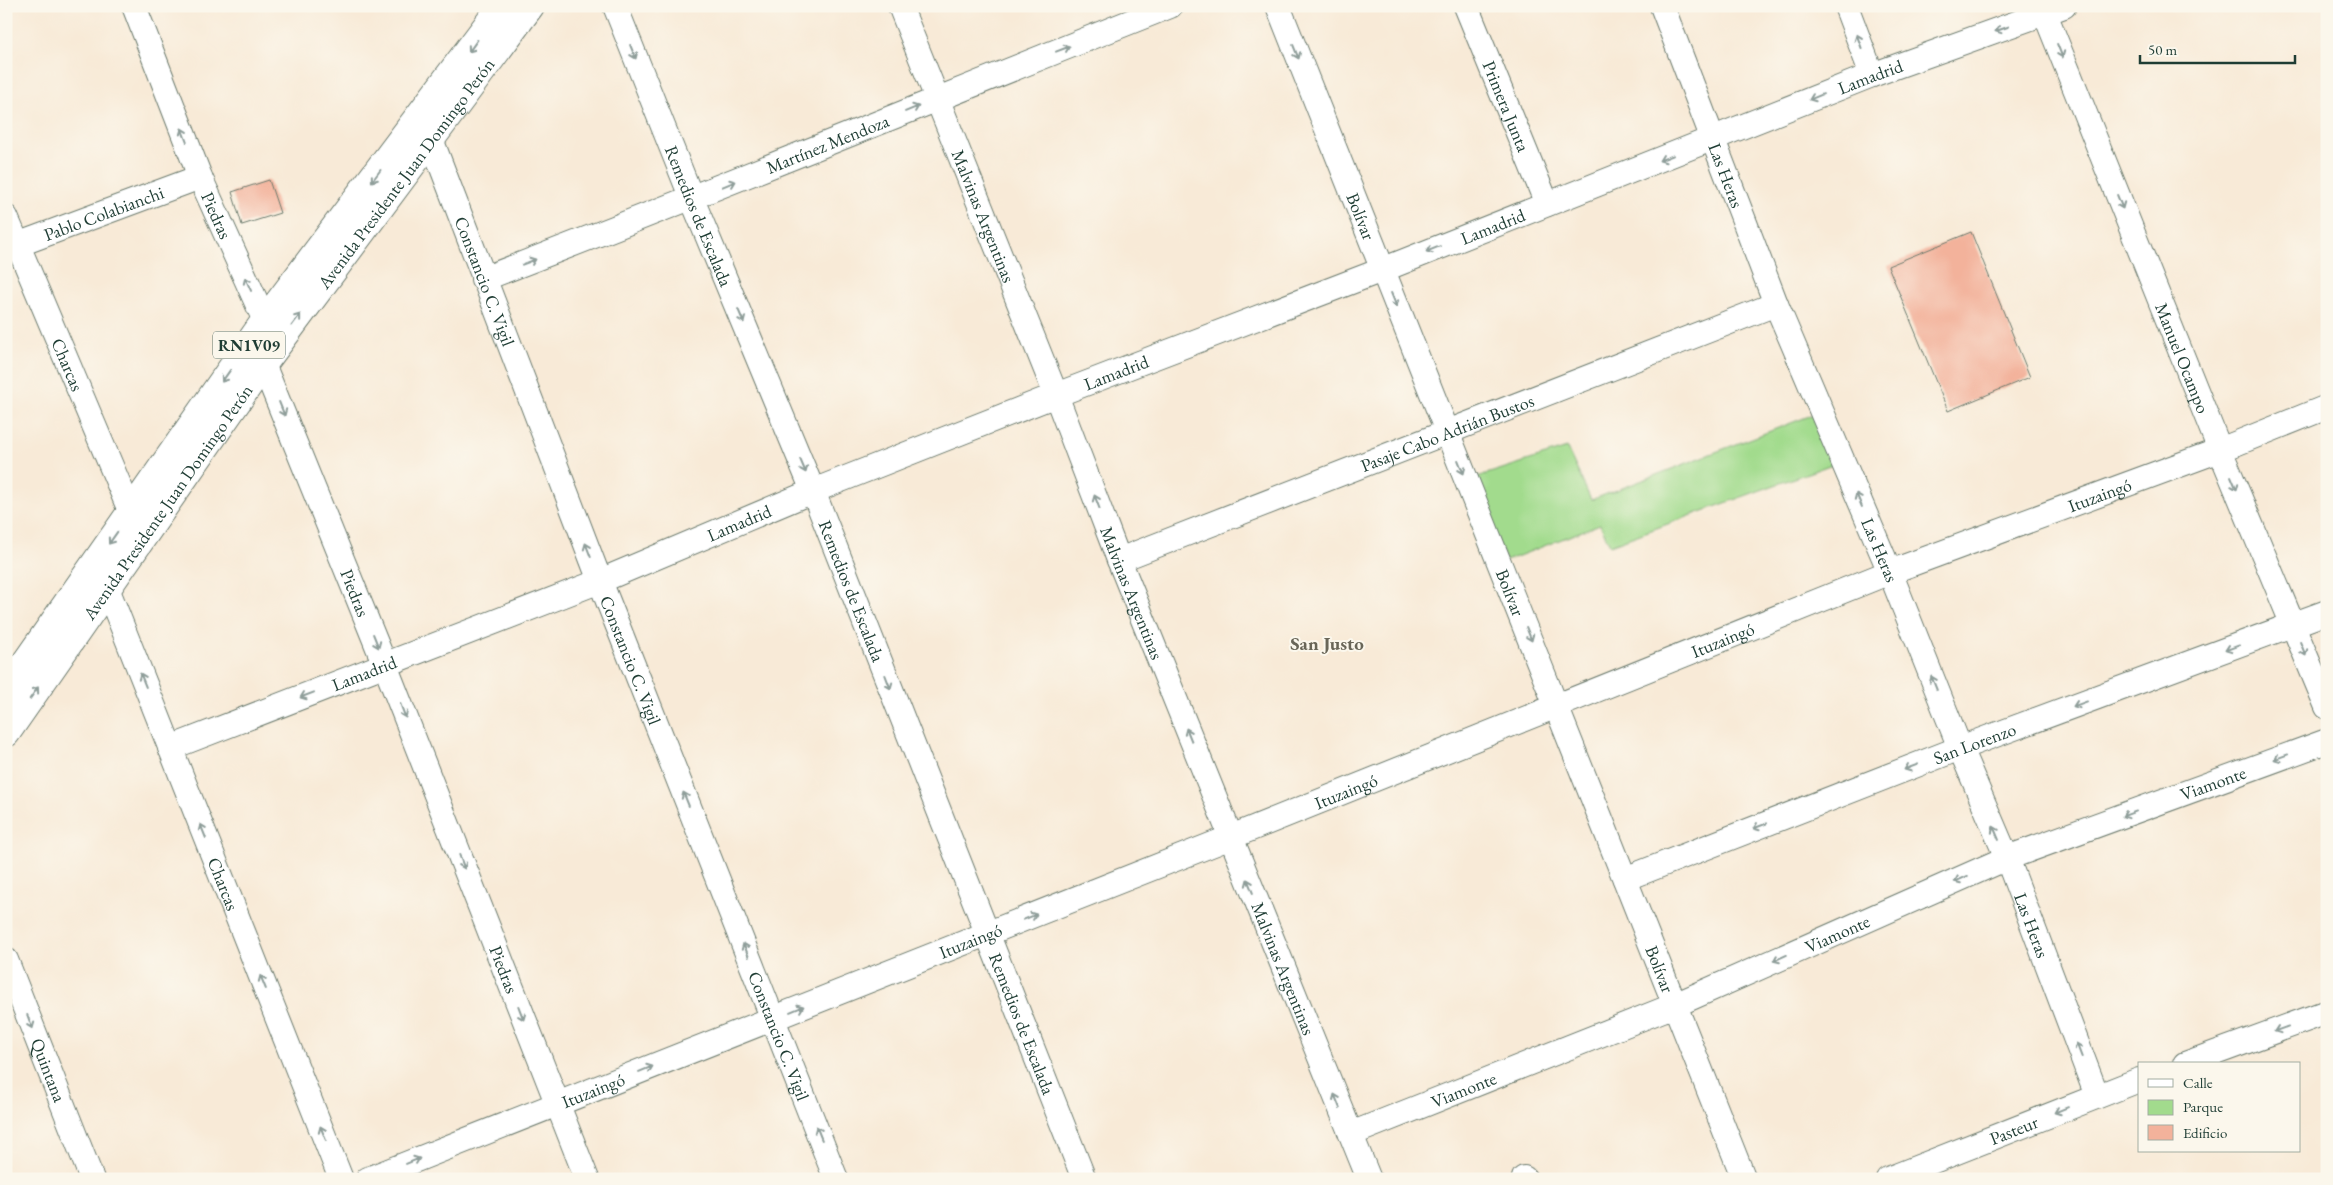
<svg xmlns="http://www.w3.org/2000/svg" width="2333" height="1185" font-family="'EB Garamond',serif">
<rect width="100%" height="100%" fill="#fbf7ec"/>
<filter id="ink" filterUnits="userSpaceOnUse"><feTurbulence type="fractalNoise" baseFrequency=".02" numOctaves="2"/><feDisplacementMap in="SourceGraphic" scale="10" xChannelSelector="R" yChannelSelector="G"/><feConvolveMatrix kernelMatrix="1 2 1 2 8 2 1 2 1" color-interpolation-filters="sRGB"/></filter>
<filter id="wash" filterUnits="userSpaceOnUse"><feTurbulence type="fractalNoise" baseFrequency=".0096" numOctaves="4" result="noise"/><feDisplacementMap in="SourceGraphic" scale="20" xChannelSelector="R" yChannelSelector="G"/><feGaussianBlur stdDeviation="1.12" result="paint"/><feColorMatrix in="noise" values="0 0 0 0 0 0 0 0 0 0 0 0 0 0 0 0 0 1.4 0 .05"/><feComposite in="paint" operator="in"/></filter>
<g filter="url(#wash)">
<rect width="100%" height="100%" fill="#f8ead7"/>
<path fill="#a2db8d" stroke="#608c60" d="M1817,413l21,49 -228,83 -10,-21 -94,37 -35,-82 96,-31 24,52z"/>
<g id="blocks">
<path fill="#f3b29b" d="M269,180l11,33 -38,12 -10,-33z
M1971,232l59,145 -82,34 -60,-145z"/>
</g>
</g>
<g filter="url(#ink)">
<use href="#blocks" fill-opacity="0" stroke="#6b7a6d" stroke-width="1"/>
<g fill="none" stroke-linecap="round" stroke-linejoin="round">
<g stroke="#6b7a6d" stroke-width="26">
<g id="minor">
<path id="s1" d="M134,6l66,171 65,144 -2,43 122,301 202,514"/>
<path id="s2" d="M615,6l77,193 121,292 271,688"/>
<path id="s3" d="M900,6l156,389 63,165 250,619"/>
<path id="s4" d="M1278,6l466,1173"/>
<path id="s5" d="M1466,6l81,198"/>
<path id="s6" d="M1662,6l114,298 114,268 70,176 47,110 90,238"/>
<path d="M1846,6l26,69"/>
<path id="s7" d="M2042,6l178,444 107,257"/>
<path id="s8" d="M431,139l169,442 236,598"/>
<path id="s9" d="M6,217l125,296"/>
<path id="s10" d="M6,249l194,-72"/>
<path id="s11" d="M483,279c230,-88 458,-182 687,-273"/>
<path id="s12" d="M1119,560l657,-256"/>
<path id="s13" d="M107,588l234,591"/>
<path id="s14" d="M170,748l430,-167 213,-90 243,-96 326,-125 490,-195 192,-69"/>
<path id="s15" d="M1625,879l335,-131 367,-136"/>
<path id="s16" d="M6,960l86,219"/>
<path d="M2185,1064l142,-52"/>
<path id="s17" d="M1351,1134l324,-129 332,-147 320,-117"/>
<path d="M1524,1178l1,1"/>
<path id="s18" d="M368,1179l863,-342 659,-265 330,-122 107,-43"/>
<path id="s19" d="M1888,1179l251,-99"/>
</g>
</g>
<g stroke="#6b7a6d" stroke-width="30">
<g id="major">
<path d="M6,691l259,-370 237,-315"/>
<path id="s20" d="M6,733l257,-369 267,-358"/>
</g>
</g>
<use href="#minor" stroke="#fff" stroke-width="24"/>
<use href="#major" stroke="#fff" stroke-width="28"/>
</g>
<defs><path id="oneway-shaft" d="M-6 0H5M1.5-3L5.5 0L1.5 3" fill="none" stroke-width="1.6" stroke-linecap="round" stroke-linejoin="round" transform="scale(1.25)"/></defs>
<g stroke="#8f9e9a">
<use href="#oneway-shaft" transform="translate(2002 29) rotate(161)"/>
<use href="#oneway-shaft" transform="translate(1859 41) rotate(-110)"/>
<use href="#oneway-shaft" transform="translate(473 46) rotate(126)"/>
<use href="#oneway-shaft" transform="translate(1063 49) rotate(-21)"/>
<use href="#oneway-shaft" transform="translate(2060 51) rotate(68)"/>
<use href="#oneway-shaft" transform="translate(633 52) rotate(68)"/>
<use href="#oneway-shaft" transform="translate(1296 52) rotate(68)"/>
<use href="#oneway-shaft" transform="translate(1816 97) rotate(158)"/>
<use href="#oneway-shaft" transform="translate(912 109) rotate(-22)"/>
<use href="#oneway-shaft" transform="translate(184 135) rotate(-111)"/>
<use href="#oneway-shaft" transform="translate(1666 158) rotate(159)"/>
<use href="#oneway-shaft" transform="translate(376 176) rotate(127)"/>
<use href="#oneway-shaft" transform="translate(729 184) rotate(-22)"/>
<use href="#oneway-shaft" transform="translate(2120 202) rotate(68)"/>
<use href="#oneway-shaft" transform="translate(1433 249) rotate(158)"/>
<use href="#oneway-shaft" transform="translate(529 262) rotate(-21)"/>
<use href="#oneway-shaft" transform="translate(248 284) rotate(-114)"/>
<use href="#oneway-shaft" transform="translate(1394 300) rotate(68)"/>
<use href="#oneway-shaft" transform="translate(741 316) rotate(67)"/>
<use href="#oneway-shaft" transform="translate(296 320) rotate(-53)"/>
<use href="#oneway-shaft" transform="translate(226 376) rotate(125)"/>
<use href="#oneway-shaft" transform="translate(282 409) rotate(68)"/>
<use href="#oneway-shaft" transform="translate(803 466) rotate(67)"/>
<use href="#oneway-shaft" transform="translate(1461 467) rotate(68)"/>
<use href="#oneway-shaft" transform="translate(2234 483) rotate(67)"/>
<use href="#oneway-shaft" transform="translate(1859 500) rotate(-113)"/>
<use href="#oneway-shaft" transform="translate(1097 502) rotate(-111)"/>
<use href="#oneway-shaft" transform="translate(113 538) rotate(125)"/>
<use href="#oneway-shaft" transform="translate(588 550) rotate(-111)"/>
<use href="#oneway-shaft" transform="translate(1529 634) rotate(68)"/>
<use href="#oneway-shaft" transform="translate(376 641) rotate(68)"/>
<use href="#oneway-shaft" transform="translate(2232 648) rotate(160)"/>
<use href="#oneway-shaft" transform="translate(2303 649) rotate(68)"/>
<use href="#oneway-shaft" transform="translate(143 680) rotate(-112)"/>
<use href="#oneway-shaft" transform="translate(888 682) rotate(69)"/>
<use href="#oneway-shaft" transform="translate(1934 683) rotate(-112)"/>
<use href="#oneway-shaft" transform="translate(34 693) rotate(-55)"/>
<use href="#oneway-shaft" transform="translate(307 695) rotate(159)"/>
<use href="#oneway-shaft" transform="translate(2080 704) rotate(160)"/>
<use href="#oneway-shaft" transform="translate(403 711) rotate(69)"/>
<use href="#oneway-shaft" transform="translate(1189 735) rotate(-112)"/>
<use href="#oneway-shaft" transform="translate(2281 757) rotate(160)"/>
<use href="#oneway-shaft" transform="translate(1911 767) rotate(159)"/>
<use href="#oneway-shaft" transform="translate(686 799) rotate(-112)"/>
<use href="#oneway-shaft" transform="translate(2129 814) rotate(160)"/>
<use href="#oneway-shaft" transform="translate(1760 826) rotate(159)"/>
<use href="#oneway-shaft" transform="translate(203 831) rotate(-112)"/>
<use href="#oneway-shaft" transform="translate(1996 833) rotate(-113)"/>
<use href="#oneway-shaft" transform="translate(462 862) rotate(69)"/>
<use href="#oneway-shaft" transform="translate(1961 879) rotate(156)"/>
<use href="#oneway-shaft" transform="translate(1250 886) rotate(-112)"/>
<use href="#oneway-shaft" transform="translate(1030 917) rotate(-22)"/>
<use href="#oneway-shaft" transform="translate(746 950) rotate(-112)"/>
<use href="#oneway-shaft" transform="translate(1780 958) rotate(156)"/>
<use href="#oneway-shaft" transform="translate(263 982) rotate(-112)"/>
<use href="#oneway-shaft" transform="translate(797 1009) rotate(-22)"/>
<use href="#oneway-shaft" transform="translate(521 1013) rotate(69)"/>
<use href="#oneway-shaft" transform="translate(30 1022) rotate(69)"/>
<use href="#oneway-shaft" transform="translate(2281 1029) rotate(160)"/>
<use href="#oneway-shaft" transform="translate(2079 1050) rotate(-111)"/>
<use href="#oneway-shaft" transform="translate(646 1069) rotate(-22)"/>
<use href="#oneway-shaft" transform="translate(1337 1101) rotate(-112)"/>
<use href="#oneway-shaft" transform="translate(2061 1110) rotate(158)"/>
<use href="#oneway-shaft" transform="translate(323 1133) rotate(-112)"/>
<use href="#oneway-shaft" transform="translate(819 1133) rotate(-112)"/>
<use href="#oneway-shaft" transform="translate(413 1161) rotate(-22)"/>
</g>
</g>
<g text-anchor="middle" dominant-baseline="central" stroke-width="4" stroke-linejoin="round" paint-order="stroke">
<rect fill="#fbf7ec" stroke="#61756b" stroke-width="1" x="213" y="331.5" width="72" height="27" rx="4"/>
<g font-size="16" font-weight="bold" fill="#1f3d34">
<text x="249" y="345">RN1V09</text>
</g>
<g font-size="18" fill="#1f3d34" stroke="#fbf7ec">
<text stroke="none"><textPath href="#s14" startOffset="1828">Lamadrid</textPath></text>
<text stroke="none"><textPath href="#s5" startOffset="108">Primera Junta</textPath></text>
<text stroke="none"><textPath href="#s11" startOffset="370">Martínez Mendoza</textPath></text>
<text stroke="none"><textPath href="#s20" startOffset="688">Avenida Presidente Juan Domingo Perón</textPath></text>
<text stroke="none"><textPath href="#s6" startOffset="181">Las Heras</textPath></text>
<text stroke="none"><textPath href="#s10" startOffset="104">Pablo Colabianchi</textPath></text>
<text stroke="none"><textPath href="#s1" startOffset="225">Piedras</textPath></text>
<text stroke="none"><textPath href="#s2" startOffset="226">Remedios de Escalada</textPath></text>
<text stroke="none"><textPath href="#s4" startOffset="226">Bolívar</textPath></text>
<text stroke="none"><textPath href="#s3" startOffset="226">Malvinas Argentinas</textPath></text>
<text stroke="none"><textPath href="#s14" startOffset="1422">Lamadrid</textPath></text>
<text stroke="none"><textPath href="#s8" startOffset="152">Constancio C. Vigil</textPath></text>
<text stroke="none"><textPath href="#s7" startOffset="379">Manuel Ocampo</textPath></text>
<text stroke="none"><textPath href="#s9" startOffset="160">Charcas</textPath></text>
<text stroke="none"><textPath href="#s14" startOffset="1018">Lamadrid</textPath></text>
<text stroke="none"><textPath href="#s12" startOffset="352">Pasaje Cabo Adrián Bustos</textPath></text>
<text stroke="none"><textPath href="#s18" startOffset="1862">Ituzaingó</textPath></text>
<text stroke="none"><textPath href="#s20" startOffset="282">Avenida Presidente Juan Domingo Perón</textPath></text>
<text stroke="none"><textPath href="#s14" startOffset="612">Lamadrid</textPath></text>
<text stroke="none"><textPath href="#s6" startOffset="586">Las Heras</textPath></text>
<text stroke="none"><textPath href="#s2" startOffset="631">Remedios de Escalada</textPath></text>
<text stroke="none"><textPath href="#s1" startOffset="631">Piedras</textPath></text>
<text stroke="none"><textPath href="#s4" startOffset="631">Bolívar</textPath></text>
<text stroke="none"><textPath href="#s3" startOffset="631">Malvinas Argentinas</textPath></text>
<text stroke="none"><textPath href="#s18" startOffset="1458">Ituzaingó</textPath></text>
<text stroke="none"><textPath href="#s8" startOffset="558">Constancio C. Vigil</textPath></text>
<text stroke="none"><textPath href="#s14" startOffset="208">Lamadrid</textPath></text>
<text stroke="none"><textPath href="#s15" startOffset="375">San Lorenzo</textPath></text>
<text stroke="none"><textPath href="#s17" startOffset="931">Viamonte</textPath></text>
<text stroke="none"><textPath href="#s18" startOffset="1052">Ituzaingó</textPath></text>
<text stroke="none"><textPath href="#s13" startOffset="318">Charcas</textPath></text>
<text stroke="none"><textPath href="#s6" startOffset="991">Las Heras</textPath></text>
<text stroke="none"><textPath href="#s17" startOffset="526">Viamonte</textPath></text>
<text stroke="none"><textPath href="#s18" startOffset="648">Ituzaingó</textPath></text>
<text stroke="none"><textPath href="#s1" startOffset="1036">Piedras</textPath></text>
<text stroke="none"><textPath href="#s3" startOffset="1036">Malvinas Argentinas</textPath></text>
<text stroke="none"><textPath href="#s4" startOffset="1036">Bolívar</textPath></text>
<text stroke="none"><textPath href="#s2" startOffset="1096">Remedios de Escalada</textPath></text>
<text stroke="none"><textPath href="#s8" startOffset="962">Constancio C. Vigil</textPath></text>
<text stroke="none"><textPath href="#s16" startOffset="118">Quintana</textPath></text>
<text stroke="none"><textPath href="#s18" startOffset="242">Ituzaingó</textPath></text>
<text stroke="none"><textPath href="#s17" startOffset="121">Viamonte</textPath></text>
<text stroke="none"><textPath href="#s19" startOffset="135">Pasteur</textPath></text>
</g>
<g font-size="19" font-weight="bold" fill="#696658" stroke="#fbf7ec">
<text x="1327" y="643">San Justo</text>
</g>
</g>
<rect width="2333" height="1185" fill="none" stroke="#fbf7ec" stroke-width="25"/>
<rect x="2138" y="1062" width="162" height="90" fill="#fbf7ec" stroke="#a3ada2"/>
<rect x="2148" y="1079" width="25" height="8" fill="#ffffff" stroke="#a3ada2"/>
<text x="2183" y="1088" font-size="15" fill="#1f3d34">Calle</text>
<rect x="2148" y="1100" width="25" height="15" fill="#a2db8d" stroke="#a3ada2"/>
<text x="2183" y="1112" font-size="15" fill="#1f3d34">Parque</text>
<rect x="2148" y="1125" width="25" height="15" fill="#f3b29b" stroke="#a3ada2"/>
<text x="2183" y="1138" font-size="15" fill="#1f3d34">Edificio</text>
<path d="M2140 55v8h155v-8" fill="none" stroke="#1f3d34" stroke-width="2.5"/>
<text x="2148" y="55" font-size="15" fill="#1f3d34" stroke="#fbf7ec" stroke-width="4" paint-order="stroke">50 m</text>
</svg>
